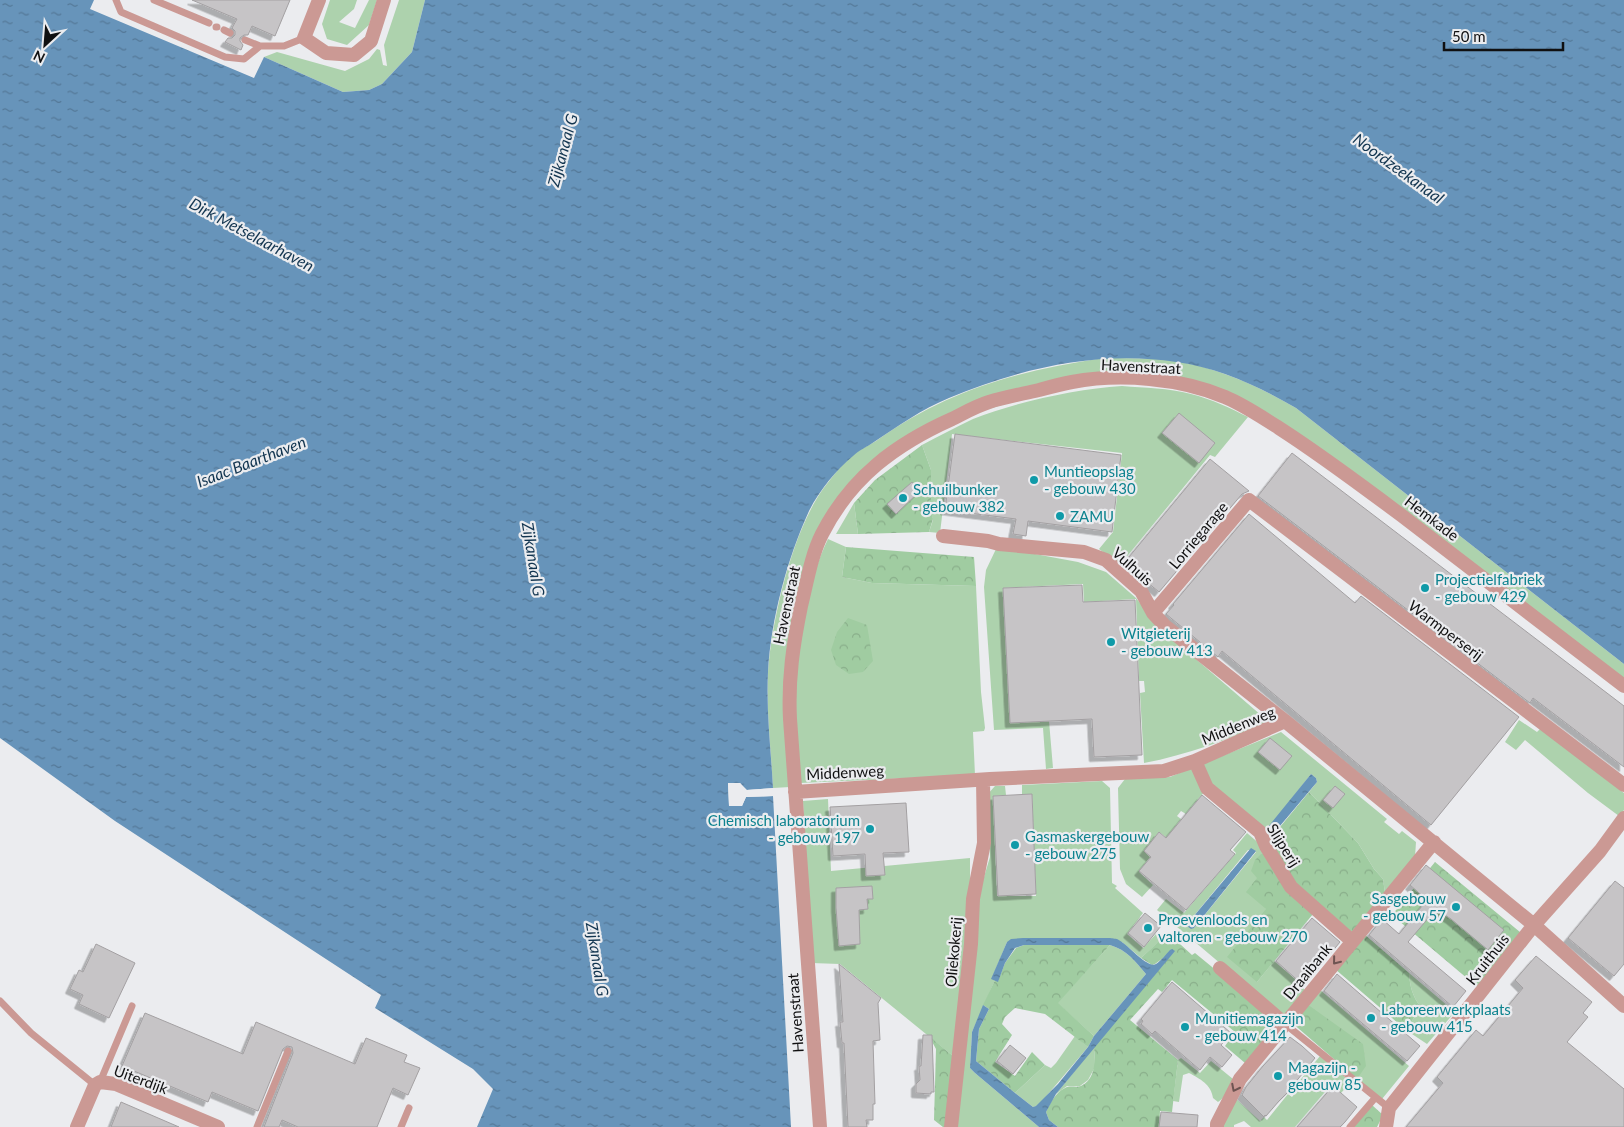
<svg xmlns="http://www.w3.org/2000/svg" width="1624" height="1127" font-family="Lato,sans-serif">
<defs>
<pattern id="forest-crowns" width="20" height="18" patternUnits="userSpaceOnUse" patternTransform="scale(1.25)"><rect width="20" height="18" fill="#a0cca1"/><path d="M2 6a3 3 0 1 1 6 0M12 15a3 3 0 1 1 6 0" fill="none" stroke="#89ae8a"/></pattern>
<pattern id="water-ripples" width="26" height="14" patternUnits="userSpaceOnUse" patternTransform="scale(1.25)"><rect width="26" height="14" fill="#6794ba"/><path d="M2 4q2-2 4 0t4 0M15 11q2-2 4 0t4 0" fill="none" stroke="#537796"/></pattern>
<filter id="shadow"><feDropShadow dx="-4.5" dy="4.5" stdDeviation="0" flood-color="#0004"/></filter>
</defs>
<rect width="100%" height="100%" fill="#ebecef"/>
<path fill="#add2ad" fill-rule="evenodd" d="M330,0h27l-3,9 -15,13 16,6 14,-28h8l-8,25 -22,20 -20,-6 -5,-15z
M399,0h26l-13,52 -30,32 -13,6 -26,2 -79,-35 13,-5 68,19 24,-12 8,-10 3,1 3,15 4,1 -3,-21z
M1103,358c18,0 37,0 55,1 50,4 95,24 138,49l328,256v19l-394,-288 -124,-21 -178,53 -95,81 -37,106 -6,173 -17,1c-2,-38 -7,-78 -5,-116 4,-54 24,-139 55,-183 9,-12 19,-25 30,-34 7,-6 15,-9 23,-14 71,-51 142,-70 227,-83z
M1122,386c23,2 46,2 69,8 20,5 39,14 57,23l-33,40 -5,-2 -90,110 -21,-16 14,-17 9,-79 -170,-19 -12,99 -11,-1 4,-12 -2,-8v-42l-9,-25c17,-9 34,-18 51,-26 44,-17 102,-30 149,-33z
M854,503l4,31h-22z
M828,539l18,8 -4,30 30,6 104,3 5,106 4,36 -1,3 -11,1 2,43 -175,8c-2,-28 -6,-57 -5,-84 1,-48 12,-118 33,-160z
M996,549l17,1 65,12 28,10 30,26 25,31 108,93c-40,17 -82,33 -125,41l-4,-70 5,-1 -1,-11h-5l-3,-82 -52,3 -1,-18 -80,4 7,135 39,-2 4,47 -7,1 -3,-41 -49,2 -10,-143 2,-17z
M1519,720l18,12 4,-4 83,65v17l-5,6 -31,-23 -63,-53 -9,10 -11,-8z
M1281,732l106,87 -3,3 15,12 3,-3 14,11 -1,15 -30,36 -2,-14 -9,-10 -16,-26 -49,-51 8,-10 -1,-4 -5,-4 -43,55 2,3 -2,3 -59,-52 -7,-19z
M1191,768l14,23 -19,23 -5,-3 -4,5 4,3 -14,19 -8,-6 -15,19 6,6 -11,15 14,13 -11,12 -16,-13 -6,-15 -2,-81 7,-9 45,-2z
M1102,781l8,7 2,95 5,3 -2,2 28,25 -16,21 16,14 13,-14 6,5 -21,19 -19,-16h-115l-15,36 3,2 -23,52 -2,36 5,5 64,54h-84l23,-230 12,-40 -3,-62 8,-9h10l1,9 -13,1 4,100h39l-4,-102h-10v-9z
M828,799l3,72 139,-13v51l-17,147 -113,-92 -29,-1 -8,-162z
M1247,833l14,12 5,9 -9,24 9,31 -9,73 17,-21 27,23 4,7 -21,26 -127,-107 9,-11 18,14 52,-60 -3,-3zM1248,850h6l2,2 -62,76 -7,-2 1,-3z
M1110,945c17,5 25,16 36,29l-52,62 -37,-33z
M1409,973l46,39 -28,32 -21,-14 15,-23c-9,-11 -11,-21 -12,-34z
M1319,989l90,77 -27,33 -25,-20 -50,-75z
M1075,1036l13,11 -50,59 -5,1 -18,-14 30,-28 6,3 5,-5z
M1094,1047l1,20 -7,13 -8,6h-13l-11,8z
M1320,1056l31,26 -10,11 -10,-8 -36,42h-44l-7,-6 -10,4v2h-13l14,-29 25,23 4,-4 3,3 21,-26 4,3 8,-10 -3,-3z
M1181,1058l19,15 11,-12 22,18c-4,8 -7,18 -15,23l-5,-4c-2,-14 -13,-19 -24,-25l-6,2 -4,27 -6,-1 5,-41z"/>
<path fill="url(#forest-crowns)" d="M922,445l9,25v42l2,7 -4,13 -71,2 -4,-31 21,-23z
M846,547l128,10 2,29 -104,-3 -30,-6z
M848,618l19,7 6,36 -10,11 -14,2 -13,-9 -5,-15 6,-18z
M1309,792l49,51 16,26 9,10 2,14 -34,41 -57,-50 -26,-49 2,-3 5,1z
M1261,854h5l47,60 -56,68 -30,-25 39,-48 -20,-17 11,-14 -6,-7 4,-11z
M1435,862l91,75 -45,53 -89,-75z
M1168,933l24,22 3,-2 84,69 -34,41 -20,-17 10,-14 -63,-52 -10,12 -4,-3 -28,31 48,40 -6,52 -12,-1 -1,16h-101l-9,-7 -3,-8c5,-10 9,-19 19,-24 5,-3 11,0 16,-2 15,-7 14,-25 13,-39l80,-96v-1l-19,14 -3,1 -11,-7z
M1364,934l45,39c1,13 3,23 12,34l-15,23 -71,-61z
M1024,945h86l-52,58 36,33 -6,11 -43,-33 -30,-6 -10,9 -3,7 10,11 -17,27 20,14 17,-24 13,13 -30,28 -39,-32 3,-32 10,-20 -6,-4 12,-25 3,1 7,-18 11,-15z
M1307,1004l56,40 3,22 -9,13 -66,-57z
M929,1036l24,20 -4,71h-6l-9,-7 2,-71z
M1372,1105l11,10 -6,12h-26z"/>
<path fill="url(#water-ripples)" d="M0,0h94l-4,9 164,69 10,-21 79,35 26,-2 13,-6 30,-32 13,-52h1199v664l-328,-256c-38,-22 -76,-40 -120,-46 -76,-12 -156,6 -227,36 -27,11 -51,28 -75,44 -7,5 -15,8 -21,14 -17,14 -34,35 -44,55 -22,48 -38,108 -41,161 -2,39 3,78 5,116l-27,2 -6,-7h-12l1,23h13l4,-9 27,-1 18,331h-314l16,-38 -20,-20 -98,-61 6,-13 -266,-174 -115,-83z
M1311,774l5,4 1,4 -43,51 -4,-1 -2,-5z
M1251,848l5,3 -62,77 -3,1 -4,-3 1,-3z
M1023,938h87c0,0 7,1 7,1 10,4 30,30 39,25 5,-3 10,-10 14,-14l2,-1 3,2 -119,143 -10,18 3,8 9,7h-19l-64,-54 -5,-5 2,-36 11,-27 6,4 -10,20 -3,32 39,32 18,14 3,-1 22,-22 30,-37 6,-11 52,-62c-11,-13 -19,-24 -36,-29h-86l-9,3 -10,15 -7,19 -7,-3 16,-37 4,-3z"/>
<path fill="#ebecef" d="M728,783h12l7,7 28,-2 -2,3 -27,2 -7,-8h-9l1,18h9l5,-8 28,-2 2,3 -29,1 -4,9h-13z"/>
<path fill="#c6c4c6" stroke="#a3a0a2" filter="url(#shadow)" d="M192,0h98l-15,36 -23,-10 -4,9h-4l-4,3v3l3,4 -2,5 -16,-8 3,-4h4l3,-3v-4l-3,-3 5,-9z
M1179,413l36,30 -16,20 -37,-30z
M955,434l166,21 -9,77 -84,-11 -2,15 -13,-2 3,-15 -71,-9z
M1292,453l332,253v61l-91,-69 -3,5 -272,-207z
M1210,459l39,32 -7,3 -83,98 -35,-29z
M912,482l8,9 -24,23 -9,-10z
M1249,514l106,89 6,-7 158,121 -88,108 -209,-174 -4,6 -52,-43 8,-9 -1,-1z
M1082,585l1,17 52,-2 7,155 -48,2 -2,-38 -82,4 -7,-135z
M1270,738l22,18 -12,14 -22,-18z
M1335,786l10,8 -12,14 -10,-8z
M1032,794l4,100 -38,2 -5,-100z
M1202,795l44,37 -16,18 5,4 -49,56 -47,-39 12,-14 -7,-6 15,-19 7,6z
M906,803l3,49 -26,1 2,22 -19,1 -1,-22 -32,2 -3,-49z
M1426,865l78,65 -16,20 -37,-31 -15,-10 -28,33 58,49 -13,16 -84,-72 13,-16 17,15 28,-34 -17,-15z
M1615,881l9,7v76l-10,12 -46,-38z
M872,886l1,13h-6l1,10 -9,1 1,34 -21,2 -3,-38v-20z
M1145,913l16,13 -17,21 -16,-14z
M1312,918l28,24 -36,44 -28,-25z
M96,944l39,19 -26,55 -30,-14 4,-9 -13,-6 9,-19 4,2z
M1536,956l56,46 -9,11 5,4 -21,25 57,47v38h-218l37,-44 -6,-6 39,-47 7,6 40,-48 -8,-8z
M839,964l42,34 -3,5 2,37 -7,1 2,63h-2v16h-7l1,7h-19l-4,-84h-2l-2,-21h3z
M1337,974l83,72 -13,15 -83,-70z
M1172,982l59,51 -10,12 11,10 -10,12 -12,-10 -10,13 -45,-39 -3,3 -11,-10 2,-3 -2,-2z
M145,1013l98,41 13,-32 99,42 11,-26 41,17 -3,7 16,6 -12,27 -15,-7 -16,39h-79l-16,-7 -3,7h-15l29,-74 -1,-6 -5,-1 -4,3 -25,62 -46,-19 -4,10 -86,-36z
M923,1035h9l2,57h-3v2l-15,-1v-9l4,-4 -1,-14h2z
M1290,1037l12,9 13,12 -21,26 1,1 -16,16 -13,15 -1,-1 -1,2 -22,-22 4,-8 17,-21z
M1010,1045l16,13 -13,16 -16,-13z
M1333,1086l24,21 -12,15 -5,5h-43z
M121,1102l58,25h-68z
M1161,1112l37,3 -1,12h-38z"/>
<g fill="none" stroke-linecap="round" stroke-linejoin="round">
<path stroke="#cb9994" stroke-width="7" d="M116,0l5,12 104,45 19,2 16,-13 -15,-6
M154,0l55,23
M216,27h1
M224,30l6,3
M260,46h24l20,-8
M0,1001l31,32 64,52
M1285,1024l104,84
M100,1082l32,-76
M257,1127l31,-76
M401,1127l8,-19
M1350,1127l25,-29"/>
<path stroke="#cb9994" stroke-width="14" d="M319,0l-15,38 22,15 28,2 17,-14 13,-41
M943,536l45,5 11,3 85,8 22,8 35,31 12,22 12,13 120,95
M1153,613l96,-113 375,285
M1195,761l12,27 53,44 6,14 25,41 61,54
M795,792l195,-13 174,-8 31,-10 90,-40 249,204 90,81
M1220,968l65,56
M77,1127l18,-42 5,-3 16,2 102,43
M820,1127l-30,-408c-2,-40 3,-74 11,-113 6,-24 10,-50 21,-72 29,-57 74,-90 130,-115 12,-6 24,-13 37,-17 16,-5 33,-8 50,-12 11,-3 22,-6 33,-8 48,-9 108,-4 153,15 19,8 37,20 54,31 42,27 82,57 122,87 74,57 149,114 223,171
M951,1127l20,-183 2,-45 11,-56 -1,-63
M1217,1127v-3l23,-45 194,-237
M1386,1127l3,-19 145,-183 66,-74 24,-33"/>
</g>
<defs><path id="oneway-chevron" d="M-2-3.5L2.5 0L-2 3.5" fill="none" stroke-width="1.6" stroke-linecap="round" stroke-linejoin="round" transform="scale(1.25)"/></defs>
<g stroke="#6e5452">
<use href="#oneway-chevron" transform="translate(1336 961) rotate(129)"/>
<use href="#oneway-chevron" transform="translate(1235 1088) rotate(117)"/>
</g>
<g fill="#0f9aa8" stroke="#ebecef" stroke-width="2">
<circle cx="1034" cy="480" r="5"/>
<circle cx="903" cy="498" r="5"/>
<circle cx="1060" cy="516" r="5"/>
<circle cx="1425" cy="588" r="5"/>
<circle cx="1111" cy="642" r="5"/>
<circle cx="870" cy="829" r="5"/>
<circle cx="1015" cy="845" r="5"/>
<circle cx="1456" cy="907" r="5"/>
<circle cx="1148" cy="928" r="5"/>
<circle cx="1371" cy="1018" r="5"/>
<circle cx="1185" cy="1027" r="5"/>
<circle cx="1278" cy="1076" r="5"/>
</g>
<g text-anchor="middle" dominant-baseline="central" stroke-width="4.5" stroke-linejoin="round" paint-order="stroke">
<g font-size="15" fill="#101011" stroke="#ebecef">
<text transform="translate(1141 366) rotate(3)">Havenstraat</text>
<text transform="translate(1432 518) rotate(37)">Hemkade</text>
<text transform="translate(1198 535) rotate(-50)">Lorriegarage</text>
<text transform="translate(1133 566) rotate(42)">Vulhuis</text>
<text transform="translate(786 605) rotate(-78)">Havenstraat</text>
<text transform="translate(1446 630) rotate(37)">Warmperserij</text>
<text transform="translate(1238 725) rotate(-22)">Middenweg</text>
<text transform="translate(845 772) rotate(-3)">Middenweg</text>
<text transform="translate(1284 845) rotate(58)">Slijperij</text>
<text transform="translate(953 952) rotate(-85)">Oliekokerij</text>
<text transform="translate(1487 959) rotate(-52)">Kruithuis</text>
<text transform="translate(1307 971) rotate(-51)">Draaibank</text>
<text transform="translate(795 1013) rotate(-94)">Havenstraat</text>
<text transform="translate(141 1079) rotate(20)">Uiterdijk</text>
</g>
<g font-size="15" fill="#0d838f" stroke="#ebecef" text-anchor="start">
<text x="1044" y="471">Muntieopslag<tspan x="1044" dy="17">- gebouw 430</tspan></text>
<text x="913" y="489">Schuilbunker<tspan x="913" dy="17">- gebouw 382</tspan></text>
<text x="1070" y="516">ZAMU</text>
<text x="1435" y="579">Projectielfabriek<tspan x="1435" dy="17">- gebouw 429</tspan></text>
<text x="1121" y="633">Witgieterij<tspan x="1121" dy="17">- gebouw 413</tspan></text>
<text x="860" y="820" text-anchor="end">Chemisch laboratorium<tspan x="860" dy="17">- gebouw 197</tspan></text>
<text x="1025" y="836">Gasmaskergebouw<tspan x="1025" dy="17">- gebouw 275</tspan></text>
<text x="1446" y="898" text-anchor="end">Sasgebouw<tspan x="1446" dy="17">- gebouw 57</tspan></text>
<text x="1158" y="919">Proevenloods en<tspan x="1158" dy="17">valtoren - gebouw 270</tspan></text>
<text x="1381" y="1009">Laboreerwerkplaats<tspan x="1381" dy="17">- gebouw 415</tspan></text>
<text x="1195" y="1018">Munitiemagazijn<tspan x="1195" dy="17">- gebouw 414</tspan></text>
<text x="1288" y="1067">Magazijn -<tspan x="1288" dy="17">gebouw 85</tspan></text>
</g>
<g font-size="16" font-style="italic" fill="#123550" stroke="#ebecef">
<text transform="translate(562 150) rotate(-75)">Zijkanaal G</text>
<text transform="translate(1399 168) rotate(36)">Noordzeekanaal</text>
<text transform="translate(252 234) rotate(28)">Dirk Metselaarhaven</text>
<text transform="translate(251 461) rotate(-21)">Isaac Baarthaven</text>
<text transform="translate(534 559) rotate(81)">Zijkanaal G</text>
<text transform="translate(598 959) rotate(81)">Zijkanaal G</text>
</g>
</g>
<g transform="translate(45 45) rotate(206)" stroke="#ebecef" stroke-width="4" paint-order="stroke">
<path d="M0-4L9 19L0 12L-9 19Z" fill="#101011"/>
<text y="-8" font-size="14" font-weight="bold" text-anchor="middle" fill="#101011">N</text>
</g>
<path d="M1444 42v8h119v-8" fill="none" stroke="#101011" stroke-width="2.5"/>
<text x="1452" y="42" font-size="15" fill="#101011" stroke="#ebecef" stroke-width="4" paint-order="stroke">50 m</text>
</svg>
